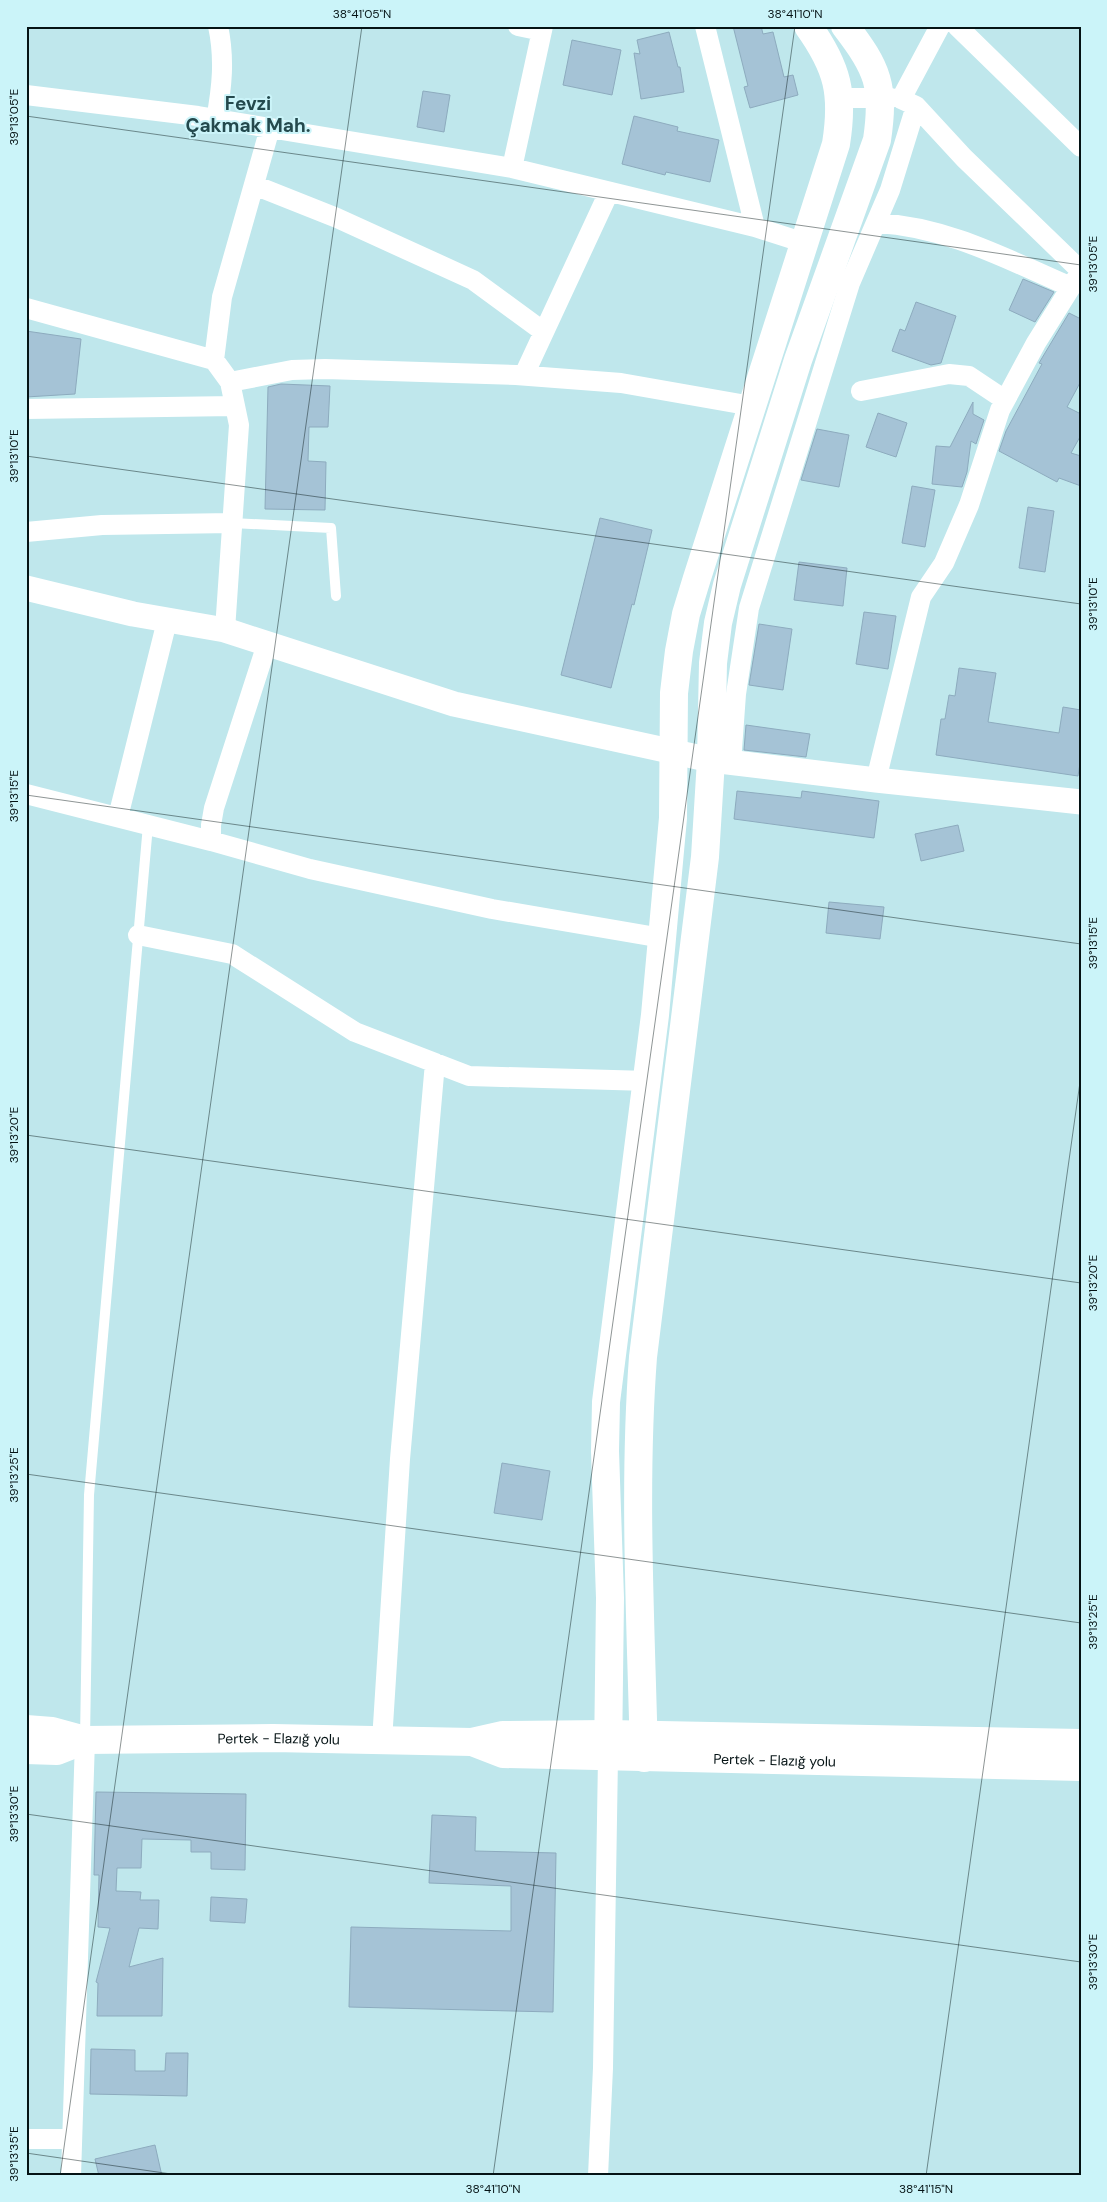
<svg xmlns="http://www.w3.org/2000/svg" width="1107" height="2202" font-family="'DM Sans',sans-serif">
<rect width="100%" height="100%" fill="#bfe7ec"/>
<path fill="#a5c3d6" stroke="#8dabbe" d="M733,26h28l2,8 10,-2 11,45 9,-2 5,20 -48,13 -6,-21 4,-1z
M669,32l9,35h2l4,25 -43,7 -7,-46 6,1 -3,-14z
M572,40l49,10 -9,45 -49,-10z
M423,91l27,4 -6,37 -27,-5z
M634,116l44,11 -1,4 42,9 -9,42 -44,-10 -1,3 -43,-11z
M1023,279l31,13 -19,30 -26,-12z
M916,302l40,14 -15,47 -10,2 -39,-14 8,-22 5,2z
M1069,313l12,6v62l-14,26 14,7v21l-10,18 10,3v30l-22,-8 -2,4 -58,-31 7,-20 36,-67 -3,-1z
M26,331l55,8 -6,55 -49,3z
M281,384l49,2 -2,41h-19l-1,34 18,1 -1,48 -60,-1 3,-122z
M973,402v12l11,6 -8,24 -5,-3 -4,31 -5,15 -30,-3 4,-38 14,1z
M878,413l29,10 -11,34 -30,-10z
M817,429l32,6 -10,52 -38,-7z
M912,486l23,4 -10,57 -23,-4z
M1028,507l26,4 -9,61 -26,-4z
M600,518l52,12 -18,75 -2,-1 -21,84 -50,-13z
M799,562l48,6 -4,38 -49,-6z
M864,612l32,4 -8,53 -32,-5z
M759,624l33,5 -9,61 -34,-5z
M959,668l37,5 -8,49 71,11 4,-26 18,3v47l-3,19 -142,-21 5,-36h4l4,-24 6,1z
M746,725l64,9 -4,23 -62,-7z
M737,791l64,7 1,-7 77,10 -5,37 -140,-19z
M958,825l6,26 -43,10 -6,-27z
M829,902l55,5 -4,32 -54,-6z
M502,1463l48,8 -8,49 -48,-7z
M96,1792l150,2 -1,76 -34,-1v-17h-20v-12l-49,-1 -1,29h-24l-1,23 25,1 -1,8h19l-1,29 -19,-1 -10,39 34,-9 -1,58h-65l1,-33 -2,-1 14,-54 -12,-1 1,-52h-5z
M432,1815l44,2 -1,34 81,2 -3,159 -204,-5 2,-80 160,4v-45l-82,-3z
M211,1897l36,2 -2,24 -35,-2z
M91,2049l44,1v21h30l1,-18h22l-1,43 -97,-2z
M155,2145l7,31h-63l-4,-17z"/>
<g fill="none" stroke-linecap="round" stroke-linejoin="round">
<path stroke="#fff" stroke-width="10" d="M232,523l99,5 5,68
M85,1739l4,-244 59,-670"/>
<path stroke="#fff" stroke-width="20" d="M518,26l24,5
M705,26l50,201
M940,26l-39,73 15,7 48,52 117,113
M957,26l124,121
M26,95l172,21 314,52 243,59 50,16
M840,98h51
M216,120c6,-33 9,-61 2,-94
M512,168l31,-142
M254,185l83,33 136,62 71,52
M877,223c71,4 129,36 194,64
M26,308l188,52
M524,375l85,-183
M230,382l62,-12 33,-1 191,6 105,8 131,23
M861,391l88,-17 20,2 36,24
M26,409l209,-3
M26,532l76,-7 130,-2
M225,630l14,-205 -9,-43 -16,-22 8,-63 48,-169
M267,644l-53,164 -3,17v16l99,28 182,40 170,29
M731,763l5,-69 13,-86 101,-325 40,-93 26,-84
M876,780l45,-183 23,-34 25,-58 31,-95 36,-67 45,-72
M26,794l185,47
M118,817l49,-196
M138,935l94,19 123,78 114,44 179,5
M382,1741l18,-282 35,-396
M26,2139h45
M71,2176l14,-436
M598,2176l5,-108 5,-311"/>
<path stroke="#fff" stroke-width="25" d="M26,588l107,26 92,16 229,74 257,56 165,20 205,22"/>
<g stroke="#fff" stroke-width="28">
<path id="s1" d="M26,1729l26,2 33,9 188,-2 199,4 31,-7 105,-1 473,9"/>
<path id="s2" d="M472,1742l31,12 578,13"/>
<path d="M26,1750l31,1 28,-11"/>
<path d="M608,1757l2,-159 -5,-147 1,-49 49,-387 18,-197 1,-125 5,-42 7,-37 11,-36 139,-434c8,-50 2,-76 -28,-118"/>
<path d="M644,1758c-3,-134 -11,-268 -1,-401l62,-500 6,-97 2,-97 5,-40 9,-38 71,-225 79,-220c8,-54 1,-71 -32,-114"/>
</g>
</g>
<path fill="none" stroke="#051315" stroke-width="1" stroke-opacity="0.45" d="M26,116l1055,149M26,456l1055,148M26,795l1055,149M26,1135l1055,148M26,1474l1055,149M26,1814l1055,148M26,2153l159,23M60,2176l302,-2150M493,2176l302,-2150M926,2176l155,-1101"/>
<g text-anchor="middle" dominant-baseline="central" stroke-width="4" stroke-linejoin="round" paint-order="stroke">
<g font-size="14" fill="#051315" stroke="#cbf4f9">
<text stroke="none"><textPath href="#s1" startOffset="254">Pertek - Elazığ yolu</textPath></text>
<text stroke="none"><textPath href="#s2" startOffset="305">Pertek - Elazığ yolu</textPath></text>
</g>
<g font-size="19" font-weight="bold" fill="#24494d" stroke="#cbf4f9">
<text x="248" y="103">Fevzi<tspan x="248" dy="22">Çakmak Mah.</tspan></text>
</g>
</g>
<rect width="1107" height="2202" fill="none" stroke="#cbf4f9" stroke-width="55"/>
<rect x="28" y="28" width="1052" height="2146" fill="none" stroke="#051315" stroke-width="2"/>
<g font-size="12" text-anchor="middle" fill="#051315">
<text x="362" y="18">38°41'05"N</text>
<text x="795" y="18">38°41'10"N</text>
<text transform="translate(14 117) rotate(-90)" y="4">39°13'05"E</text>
<text transform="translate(1093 264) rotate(-90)" y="4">39°13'05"E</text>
<text transform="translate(14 456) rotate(-90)" y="4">39°13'10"E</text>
<text transform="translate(1093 604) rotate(-90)" y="4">39°13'10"E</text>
<text transform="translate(14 796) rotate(-90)" y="4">39°13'15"E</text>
<text transform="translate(1093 943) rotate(-90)" y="4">39°13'15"E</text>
<text transform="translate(14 1135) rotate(-90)" y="4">39°13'20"E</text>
<text transform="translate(1093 1283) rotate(-90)" y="4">39°13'20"E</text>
<text transform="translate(14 1475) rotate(-90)" y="4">39°13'25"E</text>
<text transform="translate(1093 1622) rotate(-90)" y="4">39°13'25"E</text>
<text transform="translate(14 1814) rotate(-90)" y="4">39°13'30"E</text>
<text transform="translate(1093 1962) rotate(-90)" y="4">39°13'30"E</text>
<text transform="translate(14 2154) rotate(-90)" y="4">39°13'35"E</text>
<text x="493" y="2193">38°41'10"N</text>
<text x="926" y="2193">38°41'15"N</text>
</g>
</svg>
